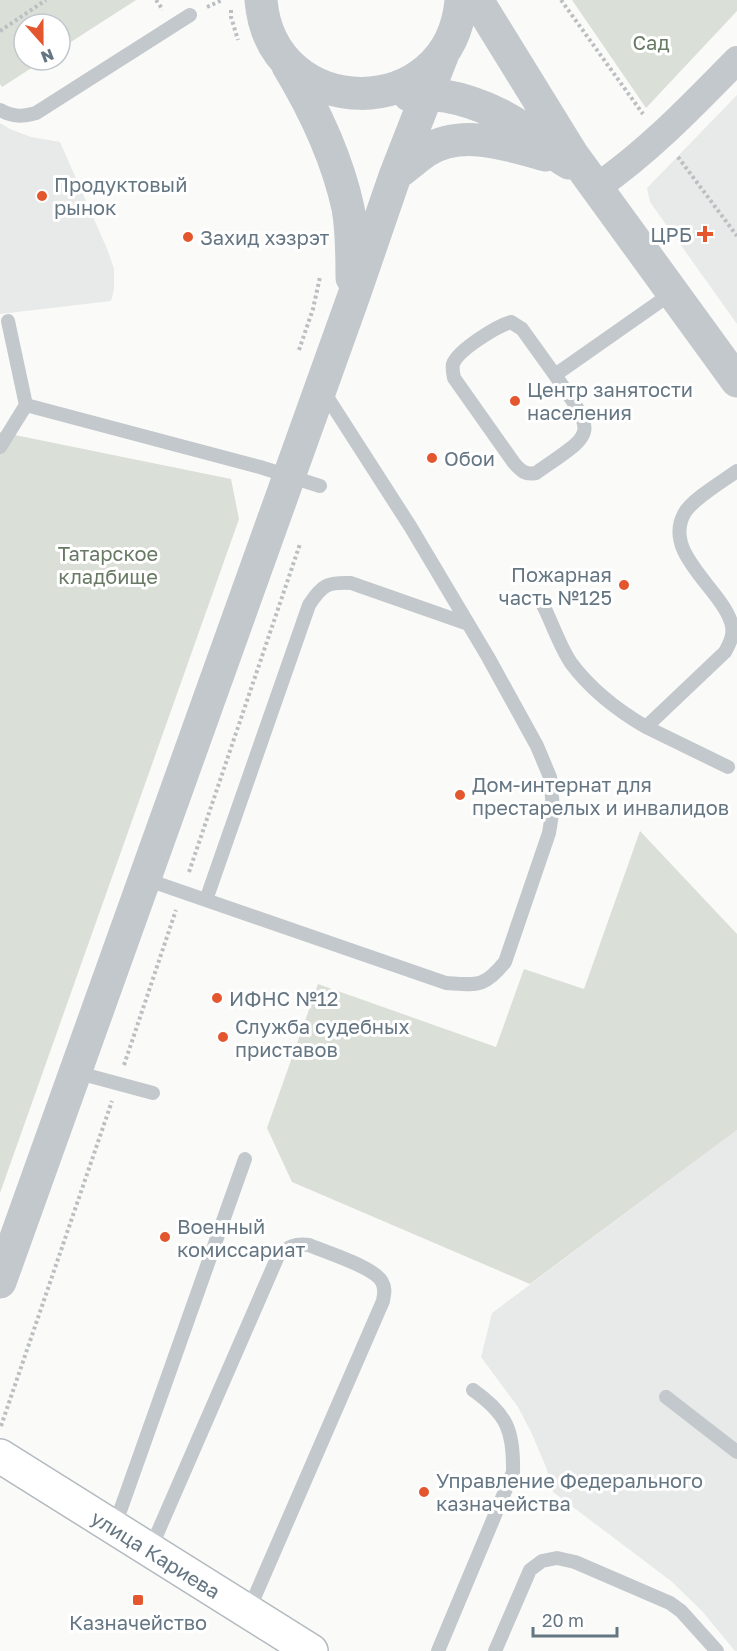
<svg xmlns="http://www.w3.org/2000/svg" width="737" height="1651" font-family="'Golos Text',sans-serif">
<rect width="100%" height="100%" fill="#fafaf8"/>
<path fill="#e8e9e9" d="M737,95v229l-87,-122 -3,-14z
M0,123l10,6 21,8 29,5 48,109 6,18v20l-3,12 -111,13z
M737,1130v521h-2l-33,-40 -31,-30 -118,-89 -7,-25 -14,-33 -14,-27 -37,-50 11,-44z"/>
<path fill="#dadfd7" d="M0,0h136l-76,49v-25h-36v36h20l-42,27 -2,-3z
M572,0h165v11l-91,97z
M0,432l231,47 8,40 -239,674z
M640,831l97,103v196l-207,154 -238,-102 -25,-54 51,-144 178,63 28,-78 60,20z"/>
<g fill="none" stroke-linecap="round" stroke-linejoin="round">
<g stroke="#b3babf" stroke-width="36">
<path id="secondary" d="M0,1456l311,195"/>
</g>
<path stroke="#bbbfc2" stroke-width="4" stroke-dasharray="3 3" stroke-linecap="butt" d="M156,0l7,10
M561,0l82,114
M207,7l15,-7
M231,10v7l7,23
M0,31l46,-31
M678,157l59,79
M299,350l14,-41 7,-32
M189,872l111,-328
M124,1065l52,-155
M1,1426l111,-325"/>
<path stroke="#c3c8cc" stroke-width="14" d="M0,110c13,7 22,7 36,3l154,-98
M8,321l18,84 234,62 60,19
M555,375c43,62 41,56 -19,98 -11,2 -15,-2 -22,-10l-60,-85c-1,-5 -2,-10 -1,-14 5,-14 44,-38 58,-42l11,7 33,46 117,-82
M0,447l26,-42
M542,603c10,19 17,42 29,60 20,27 46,47 75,64l79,-75c5,-9 10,-19 6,-30 -11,-34 -68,-69 -47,-108 7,-14 39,-33 53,-43
M646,727l82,40
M145,879l301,104c31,2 38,5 59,-21l44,-129 4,-25 -3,-31 -13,-31 -49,-89 -78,-131 -88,-137
M206,900l103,-295c13,-20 18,-23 42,-22l117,41
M75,1072l78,21
M666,1397l71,55
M114,1528l131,-369
M150,1550l128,-294c10,-9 17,-13 31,-11 16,7 66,22 73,37 4,7 2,12 1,19l-135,311
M438,1651l75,-179c1,-41 -6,-58 -40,-82
M495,1651l35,-81 12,-9 15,-3 18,4 95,41 11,8 36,40"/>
<path stroke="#c3c8cc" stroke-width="28" d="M597,187c52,-36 96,-82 140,-127"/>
<path stroke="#c3c8cc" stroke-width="33" d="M261,0c10,124 190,125 200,0
M477,0l95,154 165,227
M288,66c26,43 49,92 60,142 4,22 4,47 4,70
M409,95c41,-4 85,12 119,37 14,10 25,23 41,31
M396,174c10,-7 20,-16 30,-23 36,-23 83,-6 120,4
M0,1282l353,-984 42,-122 49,-125"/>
<use href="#secondary" stroke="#fff" stroke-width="33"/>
</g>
<g fill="#e4572e" stroke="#fff" stroke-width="2">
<circle cx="42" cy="196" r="6"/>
<path d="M702 225h6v6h6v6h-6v6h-6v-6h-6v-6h6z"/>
<circle cx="188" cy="237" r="6"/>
<circle cx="515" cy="401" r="6"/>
<circle cx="432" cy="458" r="6"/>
<circle cx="624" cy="585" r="6"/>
<circle cx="460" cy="795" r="6"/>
<circle cx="217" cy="998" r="6"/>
<circle cx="223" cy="1037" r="6"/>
<circle cx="165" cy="1237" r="6"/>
<circle cx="424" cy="1492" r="6"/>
<rect x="132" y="1594" width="12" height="12" rx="3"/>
</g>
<g text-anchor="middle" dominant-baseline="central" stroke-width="6" stroke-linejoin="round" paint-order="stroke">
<g font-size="20" fill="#687a64" stroke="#fff">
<text x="651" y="42">Сад</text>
<text x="108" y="553">Татарское<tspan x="108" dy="23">кладбище</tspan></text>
</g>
<g font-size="20" fill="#657683" stroke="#fff" text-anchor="start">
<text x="54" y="184">Продуктовый<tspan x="54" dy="23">рынок</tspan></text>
<text x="692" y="234" text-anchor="end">ЦРБ</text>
<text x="200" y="237">Захид хэзрэт</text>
<text x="527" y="389">Центр занятости<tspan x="527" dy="23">населения</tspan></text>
<text x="444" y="458">Обои</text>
<text x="612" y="574" text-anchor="end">Пожарная<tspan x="612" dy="23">часть №125</tspan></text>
<text x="472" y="784">Дом-интернат для<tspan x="472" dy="23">престарелых и инвалидов</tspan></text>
<text x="229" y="998">ИФНС №12</text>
<text x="235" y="1026">Служба судебных<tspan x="235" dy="23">приставов</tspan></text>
<text x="177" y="1226">Военный<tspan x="177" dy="23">комиссариат</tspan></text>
<text x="436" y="1480">Управление Федерального<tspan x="436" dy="23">казначейства</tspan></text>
<text x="138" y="1622" text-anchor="middle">Казначейство</text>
</g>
<g font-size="20" fill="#657683" stroke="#fff">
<text transform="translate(156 1554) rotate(32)">улица Кариева</text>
</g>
</g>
<g transform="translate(42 42) rotate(159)"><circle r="28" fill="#ffffff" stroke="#c1c8cd" stroke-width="1.5"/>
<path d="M0-4.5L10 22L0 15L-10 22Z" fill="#e4572e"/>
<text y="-9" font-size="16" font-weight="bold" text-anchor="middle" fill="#657683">N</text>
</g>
<path d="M533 1627v9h84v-9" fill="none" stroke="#657683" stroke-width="3"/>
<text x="542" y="1627" font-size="18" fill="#657683" stroke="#ffffff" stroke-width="4.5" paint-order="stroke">20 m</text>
</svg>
